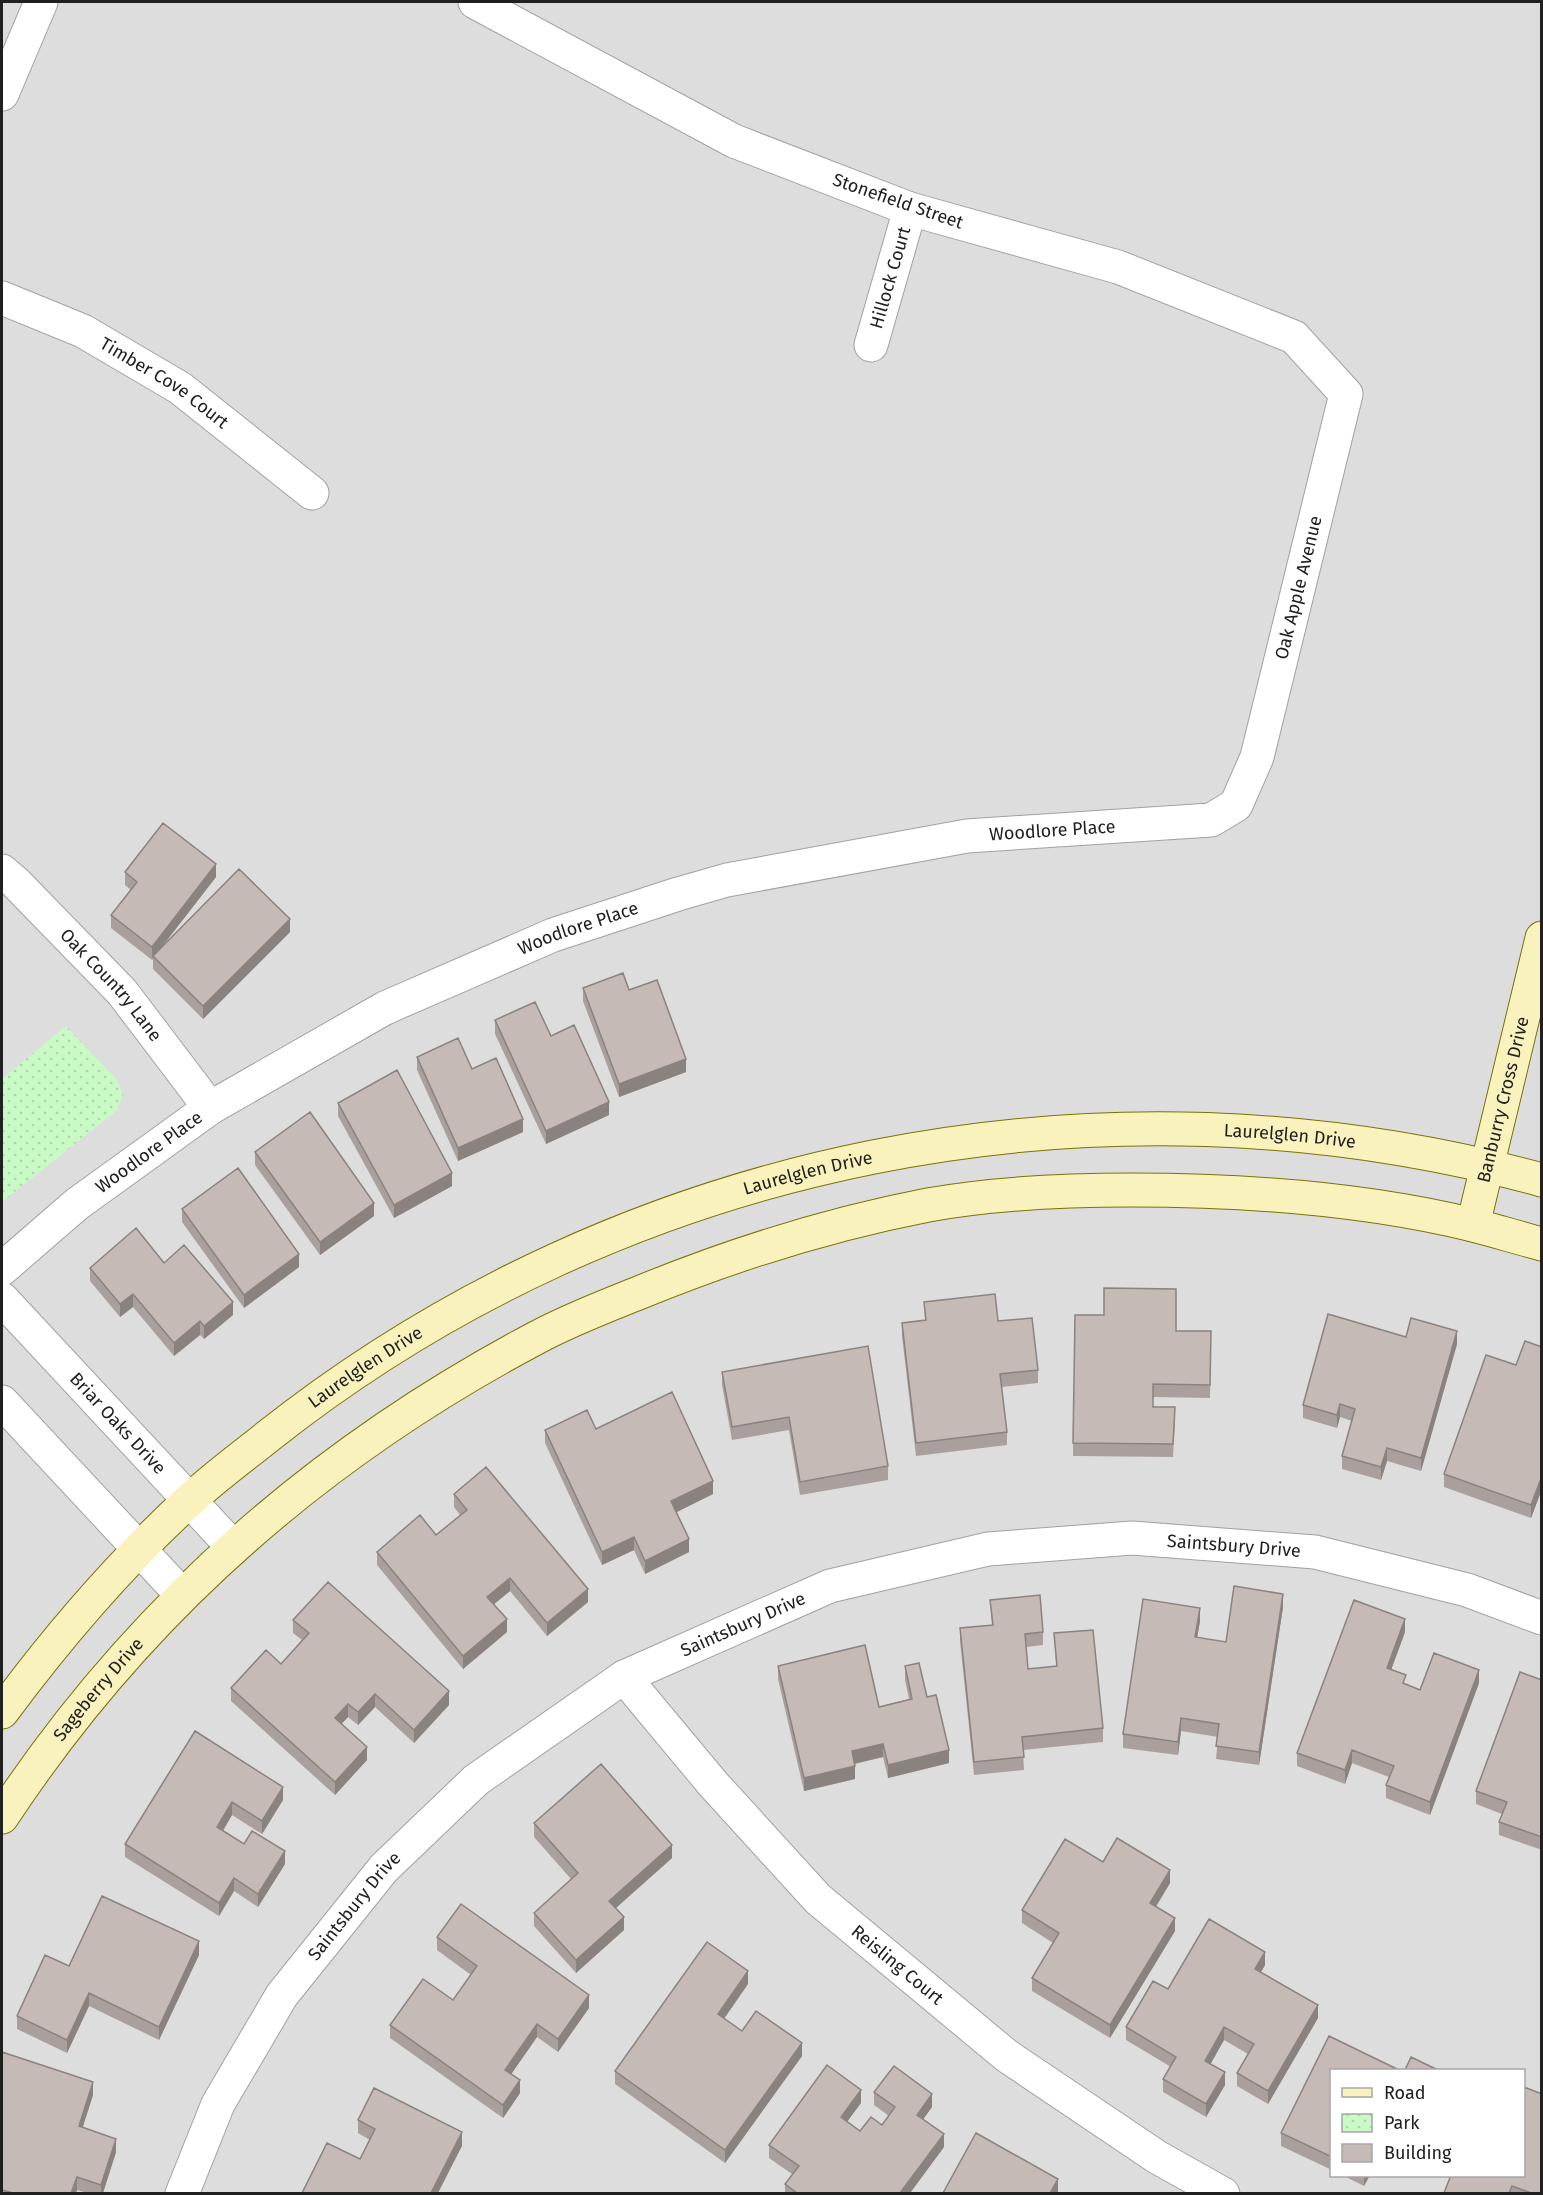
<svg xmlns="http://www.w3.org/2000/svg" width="1543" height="2195" font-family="'Fira Sans',sans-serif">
<defs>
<pattern id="park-dots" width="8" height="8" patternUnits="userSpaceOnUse" patternTransform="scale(1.5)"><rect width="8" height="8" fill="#c9fac5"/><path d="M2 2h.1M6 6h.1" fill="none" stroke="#acd6a9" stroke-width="1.8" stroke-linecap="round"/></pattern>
</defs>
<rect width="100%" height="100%" fill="#f1ece7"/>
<path fill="#dedddd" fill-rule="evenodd" d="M2,2h1539v2191l-1539,1zM1332,2070h192v106h-192z"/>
<path fill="url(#park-dots)" d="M66,1026l52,55 5,15 -7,15 -114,91v-123z"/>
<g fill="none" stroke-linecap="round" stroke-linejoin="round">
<g stroke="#a1a1a1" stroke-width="35">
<g id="street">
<path d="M2,94l39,-92"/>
<path id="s1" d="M2,298l81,33 97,57 132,105"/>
<path id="s2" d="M871,345l39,-136"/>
<path id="s3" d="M2,871l13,11 107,110 88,116"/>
<path id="s4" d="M2,1269l75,-65 133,-96 175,-100 168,-73 125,-41 49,-14 240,-44 244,-16 25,-15 21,-48 89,-363 -52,-57 -176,-70 -208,-58 -176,-68 -259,-139"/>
<path id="s5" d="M2,1299l231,248"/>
<path d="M2,1402l180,193"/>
<path id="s6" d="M624,1677l90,108 104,114 189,157 150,101 66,37"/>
<path id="s7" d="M182,2194l36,-90 64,-109 102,-127 92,-88 148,-103 206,-91 158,-37 144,-11 183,14 152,38 75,28"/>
</g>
</g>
<g stroke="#797205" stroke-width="35">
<g id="secondary">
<path id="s8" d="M1473,1225l69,-287"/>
<path id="s9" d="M2,1712c57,-77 120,-150 190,-214 24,-22 50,-41 75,-61 358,-284 834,-377 1275,-257"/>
<path id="s10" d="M2,1817c135,-205 317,-364 534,-479 33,-18 70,-32 105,-46 93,-38 189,-68 287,-87 67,-12 136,-15 203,-15 114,0 231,8 342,35 23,6 46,13 69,19"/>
</g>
</g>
<use href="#street" stroke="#fff" stroke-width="33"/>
<use href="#secondary" stroke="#faf2bc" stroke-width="33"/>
</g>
<path fill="#a9a09d" d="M125,872l91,5 -52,67 126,-12 -87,87 -50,-50v-10l-1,1 -41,-32v-13l20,-25 -6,-5z
M583,988l46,2 57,82 -67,25 -36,-96z
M495,1020l56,16 58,79 -63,29 -51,-110z
M417,1057l55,12 51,63 -65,29 -41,-91z
M338,1103l114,83 -58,32 -56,-102z
M255,1152l119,64 -54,39 -65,-90z
M182,1209l117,58 -55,41 -62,-86z
M164,1263l69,52 -29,24 -4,-4 -26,21 -41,-49 -13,10 -30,-36v-13z
M924,1302l74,19 40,49v13l-36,4 5,45v13l-91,11 -14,-120v-13l23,-3z
M1075,1315l101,16h35l-1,67 -57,-1v10l22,13 -2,37 -100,-1z
M1406,1337l51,7 -36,127 -34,-10 -6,19 -39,-11v-13l10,-35 -12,-4 -3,11 -34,-10v-13z
M1542,1347v142l-11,29 -87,-31v-13l72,-109z
M722,1372l166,94v14l-88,15 -11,-65 -57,10 -10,-55z
M596,1429l117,65 -37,18 13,40 -44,22 -11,-24 -32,15 -57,-122v-13z
M454,1494l134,108 -41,34 -37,-45 -16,13 13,28 -44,37 -86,-104v-13l59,-17 24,-20 -6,-8z
M990,1600l53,32v13l-17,2 2,22 28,-3 -2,-33 49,95v14l-80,8 1,20 -50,5 -14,-134v-13l32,-3z
M1283,1607l-24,158 -43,-6 2,-22 -37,-6 -3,24 -55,-7v-14l77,-113 -3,17 29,4z
M293,1620l156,85 -35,38 -39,-36 -17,18 -10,-8 -7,7 26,36 -32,35 -104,-94v-13l50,-24 21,-24 -9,-7z
M1405,1632l-14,38 15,14 14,6 59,-7 -49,132 -44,-17v-13l3,-8 -37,-14 -7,21 -48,-18v-13z
M778,1666l101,41 30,-8 -4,-19v-14l22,31 22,66 -61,15 -5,-21 -28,7v15l-51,12 -26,-112z
M1542,1680v170l-43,-15v-13l3,-8 -26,-10v-13z
M195,1731l88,69 -21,34 -30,-19 -9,16 21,13 41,20 -27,43 -24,-16 -15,25 -94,-59v-13z
M534,1823l138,35 -56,50 8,22 -48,43 -42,-47v-13l37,-34 -37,-42z
M1103,1862l67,21 -14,24 19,24 -65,107 -78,-47v-13l21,-35 -31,-20v-13z
M437,1937l152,71 -31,44 -21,-15 -26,37 9,19 -17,25 -113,-80v-13l63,-25 18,-25 -34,-25z
M199,1955l-40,85 -70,-34 -22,47 -50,-24v-13l52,-50z
M1265,1965l-4,7 57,46 -50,86 -31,-18v-13l11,-19 -24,-14 -14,24 15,21 -19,32 -43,-25v-13l8,-12 -45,-27v-13l42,-38z
M748,1984l-24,35 18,12 60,25 -77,107 -110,-79v-13z
M2,2052l91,43 -11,33 34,24 -13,41h-16l-10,-3 -1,3h-74z
M1332,2070v100l-51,-24v-13z
M874,2092l58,15 -9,12 21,28 -34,46h-125v-9l7,-10 -23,-16v-13l92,-42 -14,18 13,10 22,-6 7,-9 -15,-11z
M1542,2094v99h-98z
M358,2120l104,26 -102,13 10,-19 -12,-7z
M1342,2175h28l-6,11z"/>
<path fill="#8a827f" d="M216,864v13l-62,80 -1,-1 -1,4v-13z
M290,919v13l-87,87v-13z
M686,1059v13l-67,25v-13z
M609,1102v13l-63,29v-13z
M523,1119v13l-65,29v-13z
M452,1173v13l-58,32v-13z
M374,1203v13l-54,39v-13z
M299,1254v13l-55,41v-13z
M133,1294v13l-13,10v-13z
M233,1302v13l-29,24v-13z
M200,1321v14l-26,21v-13z
M1457,1331v13l-36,127v-13z
M1340,1404v13l-3,11v-13z
M1387,1448v13l-6,19v-13z
M1542,1476v13l-11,29v-13z
M713,1481v13l-42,21v-14z
M634,1537v13l-32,15v-13z
M689,1539v13l-44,22v-13z
M510,1578v13l-23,19v-13z
M588,1589v13l-41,34v-13z
M1283,1594v13l-24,158v-13z
M1200,1608v13l-5,29v-13z
M507,1619v13l-44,37v-13z
M1405,1619v13l-18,49v-13z
M1479,1670v13l-49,132v-13z
M449,1691v14l-35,38v-13z
M375,1694v13l-17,18v-13z
M348,1704v13l-13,14v-13z
M1181,1718v13l-3,24v-13z
M883,1744v13l-31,7v-13z
M367,1747v13l-32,35v-13z
M949,1750v13l-61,15v-13z
M1352,1750v13l-7,21v-14z
M855,1766v13l-51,12v-13z
M283,1787v13l-21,34v-13z
M232,1802v13l-15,25v-13z
M672,1845v13l-63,56v-13z
M285,1851v13l-27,43v-13z
M1170,1870v13l-20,33v-13z
M234,1878v13l-15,25v-13z
M624,1917v13l-48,43v-13z
M1175,1918v13l-65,107v-13z
M199,1941v14l-40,85v-13z
M1265,1952v13l-10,17v-13z
M748,1971v13l-30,43v-13z
M89,1993v13l-22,47v-13z
M589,1995v13l-31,44v-13z
M1318,2005v13l-50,86v-13z
M537,2024v13l-32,46v-13z
M1224,2027v13l-19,34v-13z
M802,2043v13l-77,107v-13z
M1225,2072v13l-19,32v-13z
M520,2080v13l-17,25v-13z
M93,2082v13l-14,44v-13z
M861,2090v13l-20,27v-13z
M932,2094v13l-15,21v-13z
M462,2132v14l-24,47h-7z
M944,2134v13l-34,46h-10z
M116,2139v13l-13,41h-2v-8z
M1364,2175h6l-6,11z
M77,2177v13l-1,3h-5z
M1058,2179v13l-1,1h-7z"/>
<path fill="#c5bab6" stroke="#8a827f" stroke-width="1.5" d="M163,823l53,41 -64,83 -41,-32 26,-33 -12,-10z
M239,869l51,50 -87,87 -50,-50z
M623,973l6,17 28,-10 29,79 -67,25 -36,-96z
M535,1002l16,34 23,-11 35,77 -63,29 -51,-111z
M458,1038l14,31 24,-11 27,61 -65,29 -41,-91z
M397,1070l55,103 -58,32 -56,-102z
M310,1112l64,91 -54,39 -65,-90z
M238,1168l61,86 -55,41 -62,-86z
M136,1228l28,35 20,-18 49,57 -29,24 -4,-5 -26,22 -41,-49 -13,10 -30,-36z
M1104,1288l72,1v42h35l-1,54 -57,-1v23h22l-2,37 -100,-1 2,-128h29z
M995,1294l3,27 34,-3 6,52 -38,4 7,58 -91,11 -14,-120 24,-3 -2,-18z
M1328,1314l78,23 5,-19 46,13 -36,127 -34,-10 -6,19 -39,-11 13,-47 -15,-5 -3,11 -34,-10z
M1525,1341l17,6v129l-11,29 -87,-31 42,-119 30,10z
M868,1346l20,120 -88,16 -11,-65 -57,10 -10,-55z
M672,1392l41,89 -42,20 18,38 -44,22 -11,-24 -32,15 -57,-122 42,-20 9,19z
M486,1467l102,122 -41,34 -37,-45 -23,19 20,22 -44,37 -86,-104 43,-37 16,20 31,-25 -13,-16z
M328,1582l121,109 -35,39 -39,-36 -17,18 -10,-8 -13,14 32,29 -32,35 -104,-94 35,-38 15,14 28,-31 -16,-13z
M1234,1586l49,8 -24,158 -43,-6 3,-22 -38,-6 -3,24 -55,-8 20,-135 57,9 -5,29 31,5z
M1040,1595l3,37 -18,2 3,35 29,-3 -3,-33 39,-3 10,98 -81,9 2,20 -50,5 -14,-134 33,-3 -3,-25z
M1354,1600l51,19 -18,49 19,7 -3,8 17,7 14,-37 45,17 -49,132 -44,-17 8,-19 -42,-16 -7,20 -48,-17z
M865,1645l14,62 33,-8 -7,-33 14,-3 8,34 9,-2 13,55 -61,15 -5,-21 -31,7 3,15 -51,12 -26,-112z
M1520,1672l22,8v157l-43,-15 8,-20 -31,-11z
M195,1731l88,56 -21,34 -30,-19 -15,25 27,17 8,-13 33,20 -27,43 -24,-16 -15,25 -94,-59z
M601,1764l71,81 -63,56 15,16 -48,43 -42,-47 44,-40 -44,-50z
M1117,1838l53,32 -20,33 25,15 -65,107 -78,-47 27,-45 -37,-23 43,-71 38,23z
M102,1896l97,45 -40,86 -70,-34 -22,47 -50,-24 28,-61 24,11z
M461,1904l128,91 -31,44 -21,-15 -32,46 15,10 -17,25 -113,-80 33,-46 30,21 24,-34 -40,-29z
M1209,1919l56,33 -10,17 63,36 -50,86 -31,-18 17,-29 -30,-17 -19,34 20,11 -19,32 -43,-25 13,-22 -50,-30 27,-46 15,8z
M707,1942l41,29 -30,43 24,17 14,-20 46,32 -77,107 -110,-79z
M1329,2036l70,34h-67v87l-51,-24z
M2,2052l91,30 -14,44 37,13 -15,46 -24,-8 -6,16h-58l-11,-3z
M1411,2057l27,13h-33z
M827,2065l34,25 -20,27 19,14 11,-14 11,8 13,-18 -21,-15 20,-26 38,28 -15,21 27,19 -44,59h-103l-12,-9 14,-18 -30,-21z
M1524,2087l18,7v99h-11l-19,-7 -3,7h-65l7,-18h73z
M374,2088l88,44 -31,61h-129l25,-50 33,16 15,-30 -17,-9z
M976,2133l82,46 -8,14h-107z"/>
<g text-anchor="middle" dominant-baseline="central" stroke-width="6" stroke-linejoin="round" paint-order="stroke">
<g font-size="18" fill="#202020" stroke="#fff">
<text transform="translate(898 201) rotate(19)">Stonefield Street</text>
<text stroke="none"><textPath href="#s2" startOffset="70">Hillock Court</textPath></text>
<text stroke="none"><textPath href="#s1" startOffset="184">Timber Cove Court</textPath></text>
<text stroke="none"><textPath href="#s4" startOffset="1575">Oak Apple Avenue</textPath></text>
<text stroke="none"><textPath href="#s4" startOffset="1160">Woodlore Place</textPath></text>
<text stroke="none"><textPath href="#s4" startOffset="674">Woodlore Place</textPath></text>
<text stroke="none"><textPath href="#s3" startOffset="158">Oak Country Lane</textPath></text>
<text stroke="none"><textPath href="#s8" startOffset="129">Banburry Cross Drive</textPath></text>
<text stroke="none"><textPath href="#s9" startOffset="1476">Laurelglen Drive</textPath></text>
<text stroke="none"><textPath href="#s4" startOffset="188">Woodlore Place</textPath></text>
<text stroke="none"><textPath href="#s9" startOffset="990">Laurelglen Drive</textPath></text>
<text stroke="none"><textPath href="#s9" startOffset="504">Laurelglen Drive</textPath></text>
<text stroke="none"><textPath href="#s5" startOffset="170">Briar Oaks Drive</textPath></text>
<text stroke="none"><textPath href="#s7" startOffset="1328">Saintsbury Drive</textPath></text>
<text stroke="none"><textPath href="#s7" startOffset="824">Saintsbury Drive</textPath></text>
<text stroke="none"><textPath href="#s10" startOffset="160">Sageberry Drive</textPath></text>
<text stroke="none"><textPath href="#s7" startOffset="338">Saintsbury Drive</textPath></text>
<text stroke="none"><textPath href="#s6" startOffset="398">Reisling Court</textPath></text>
</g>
</g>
<rect width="1543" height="2195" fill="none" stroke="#202020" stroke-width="6"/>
<rect x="1330" y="2069" width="195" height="108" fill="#ffffff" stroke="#a6a6a6" stroke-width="1.5"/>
<rect x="1342" y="2088" width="30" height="9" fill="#faf2bc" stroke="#a6a6a6" stroke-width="1.5"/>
<text x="1384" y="2099" font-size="18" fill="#202020">Road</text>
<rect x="1342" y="2114" width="30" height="18" fill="url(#park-dots)" stroke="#a6a6a6" stroke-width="1.5"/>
<text x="1384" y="2129" font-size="18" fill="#202020">Park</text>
<rect x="1342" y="2144" width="30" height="18" fill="#c5bab6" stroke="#a6a6a6" stroke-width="1.5"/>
<text x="1384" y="2159" font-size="18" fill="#202020">Building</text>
</svg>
